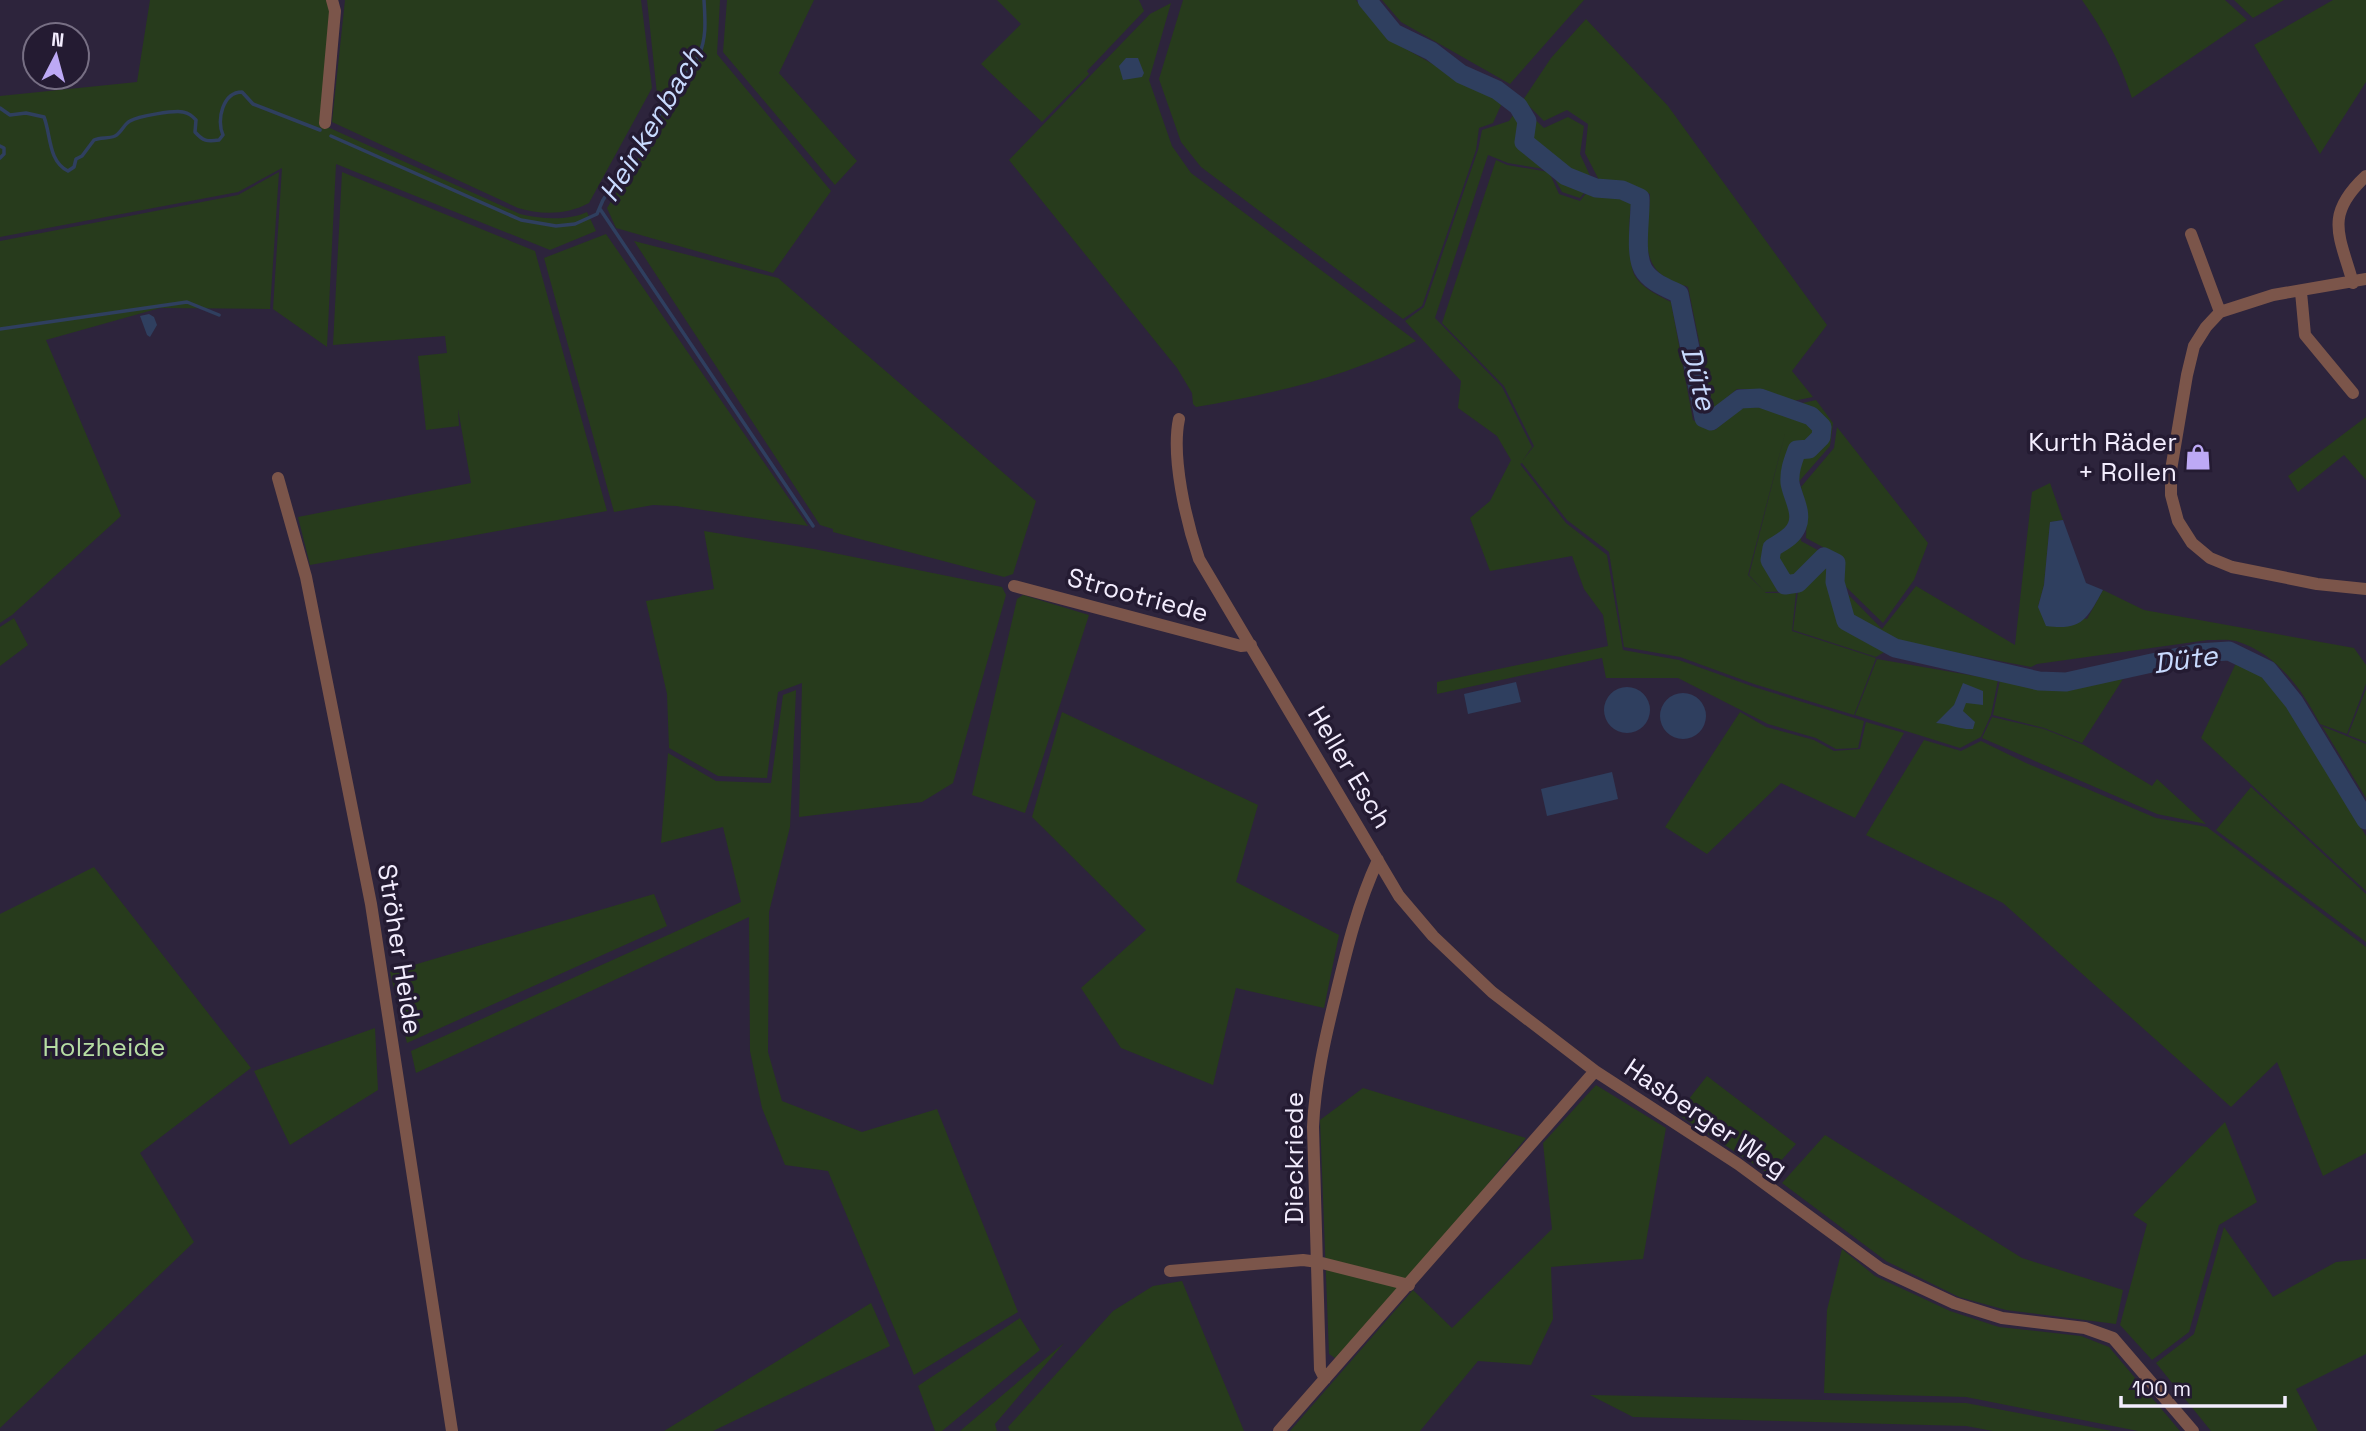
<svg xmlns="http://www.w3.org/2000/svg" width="2366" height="1431" font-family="'Space Grotesk',sans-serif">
<rect width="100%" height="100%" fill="#2d243c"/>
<path fill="#273b1c" d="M150,0h177l4,12 -10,112 199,90c20,5 48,7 67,-2l9,19 -46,19 -214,-86 -9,183 -54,-38 9,-141 -44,24 -238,45v-141l137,-14z
M345,0h296l11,88 -63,115c-22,12 -48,12 -71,5l-186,-86z
M647,0h73l-3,54 114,137 -58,82 -157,-45 -9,-20 53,-86z
M727,0h87l-35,73 78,88 -22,24 -112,-133z
M997,0h142l5,11 -57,60 2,3 -47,48 -61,-58 40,-40z
M1183,0h173l34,40 112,63 -9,20 -14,5 -3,22 -54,156 -19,13 -202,-152 -20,-25 -22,-63z
M1382,0h202l-74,84 -109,-62z
M2082,0h143l22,20 -115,78c-12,-36 -28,-67 -50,-98z
M2234,0h50l-31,18z
M2333,0h33v82l-46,72 -66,-109z
M1171,3l-22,77 23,66 19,27 225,168c-67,36 -145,53 -220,66l-3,-3 -1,-11 -15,-25 -168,-208 141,-146z
M1586,19l82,87 159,219 -35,46 21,26 -20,4 -31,-12h-25l-24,20 -25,-122c-8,-3 -18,-6 -26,-12 -24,-19 -12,-54 -12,-81l-27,-12 -24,-2 -14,-27 3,-29 -21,-14 -23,11 -21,-21 28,-42z
M1520,105l24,23 24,-11 16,9 -4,28 13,28 -13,16 -18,-6 -12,-22 -42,-7 -20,-8 -53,163 67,69 30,60 -9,13 11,-14 -30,-60 -62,-63 54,-163 11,5 42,7 10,22 21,7 7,-9 32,2 12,10c-2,17 -4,56 4,72 7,12 24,20 36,26l22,118 22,10c36,-29 31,-32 75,-14l4,-11 22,-5 17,23 -3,23 -34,39 7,26 -2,30 37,20 -1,22 45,46 34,-43 99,59 17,-153 18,-9 13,37 -13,2 -6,63 -6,22 49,12 16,-29 41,20 210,38 12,17v19l-19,50 -27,-10c-19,-36 -43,-70 -84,-83 -9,-2 -19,-1 -28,-1l-171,24 -6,3 -130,-25 -25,15 -83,-27 5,-39 -33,1 -16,-17 37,-145 -38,145 18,18h30l-4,38 84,27 -22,57 -100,-31 -74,-27 -56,-10 -15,-95 -42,-32 -45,-57 -2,1 46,59 41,32 16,95 56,10 75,27 110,34 -6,27 -22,1 -20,-11 -48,-14 -90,-46h-72l-4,-20 -165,36v-12l171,-36 -5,-31 -19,-26 -12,-33 -82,15 -20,-53 20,-17 21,-41 -14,-24 -39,-28 3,-27 -56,-60 19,-14 54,-157 4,-20 27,-9z
M279,172l-9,137 -110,-1 -114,32 75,176 -109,99 -12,8v-382l238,-46z
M342,172l193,79 72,260 -297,54 -12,-48 173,-34 -13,-74 1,17 -33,4 -8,-74 29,-3 -2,-17 -112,9z
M606,234l202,292 -132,-20 -23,-1 -39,7 -70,-254z
M634,241l144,37 258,223 -23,73 -9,3 -171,-45v-3l-13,-4z
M2366,417v63l-22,-25 -46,37 -10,-16z
M1837,427l91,116 -14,37 -31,43 -42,-41 2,-24 -37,-20 1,-28 -6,-23 33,-39z
M704,531l110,18 188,38 4,8 -53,188 -31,19 -123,15 3,-134 -24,9 -11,86 -49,-2 -49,-28 -2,-54 -21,-93 68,-12z
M1023,595l66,20 -64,198 -53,-18 45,-196z
M14,618l14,27 -28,21v-39z
M1877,659l121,21 -7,35 -10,22 -21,11 -105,-33z
M2236,663l25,13 25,29 80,131v55l-165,-153z
M2123,679l-41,64 -38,-15 -51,-13 7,-35 39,9h28z
M2366,689v53l-18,-7z
M796,690l-6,137 -21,85 -1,140 14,49 80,31 75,-23 81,203 -104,63 -86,-204 -43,-6 -23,-57 -12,-57 -1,-134 -333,156 -5,-22 330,-149 -18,-75 -62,16 7,-90 48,28 55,2 12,-88z
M1062,712l196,93 -22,77 103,53 -15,73 -88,-20 -23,97 -92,-37 -40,-60 65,-58 -114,-113z
M1740,712l26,15 48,13 20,11 26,-2 6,-27 38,11 -49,85 -74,-35 -74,71 -42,-27z
M1992,717l52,12 40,16 68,41 5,-7 49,45 -49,-10 -175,-76z
M2322,726l44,18v54z
M1924,740l37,11 20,-10 45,22 130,55 51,9 159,120v206l-43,23 -46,-114 -46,45 -228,-204 -137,-68z
M2251,787l115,107v48l-150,-112z
M94,867l157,201 -111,85 54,89 -194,186v-514z
M654,894l13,32 -260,117 -17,-71z
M375,1028l3,62 -88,55 -36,-74z
M1707,1076l89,68 -27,30 -92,-60z
M1596,1085l70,43 -23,131 -92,8 2,52 -22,46 -53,-4 -58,70h-130l123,-141 39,38 100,-99 -9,-86z
M1363,1088l163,50 -185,224 -12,-8 -9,-234z
M2225,1122l32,80 -38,23 -30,107 -37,28 -32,-35 27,-101 -14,-9z
M1825,1135l197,123 101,32 -7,34 -110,-14 -47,-13 -73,-36 -104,-78z
M2224,1227l49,70 63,-35 30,-3v95l-70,35 22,42h-107l-55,-68 38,-29z
M1842,1249l33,27 75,35 49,16 82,9 28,11 71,84h-42l-172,-34 -142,-4 3,-83z
M1182,1281l62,150h-234l-2,-4 105,-116 40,-25z
M871,1303l19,43 -177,85h-49z
M1020,1318l20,32 -98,81h-7l-17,-45z
M1064,1343l-69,81 2,7h-37z
M1590,1395l376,8 146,28h-119l-27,-5 -333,-9z"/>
<path fill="#2f3f5f" d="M1126,58h12l6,15 -2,4 -19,3 -4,-14z
M149,314l5,3 3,8 -7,12 -3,-2 -7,-19z
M2063,520l23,63 17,7c-16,29 -21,41 -57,36l-8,-19 6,-22 6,-63z
M1516,682l5,20 -53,12 -4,-20z
M1963,683l20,8v14l-17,-2 -3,8 12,11 -2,7c-11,1 -25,-5 -37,-6l18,-18z
M1604 710a23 23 0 1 1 46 0a23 23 0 1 1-46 0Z
M1660 716a23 23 0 1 1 46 0a23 23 0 1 1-46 0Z
M1612,772l6,27 -71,17 -6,-27z"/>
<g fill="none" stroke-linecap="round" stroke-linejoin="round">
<path stroke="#2f3f5f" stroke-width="3.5" d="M0,108l10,7 16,-2 18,4c7,18 4,44 24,54l6,-4 2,-8 6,-3 12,-16c7,-3 14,-1 21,-4 7,-4 9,-12 15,-15 8,-5 45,-11 53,-9 6,1 9,4 13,8l-1,12c8,9 12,10 24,8l4,-5c-7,-15 0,-43 19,-43l11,12 67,26
M331,136l190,84 35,6 19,-2 22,-10 6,-14 96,-145c8,-18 6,-36 5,-55
M0,146l4,2v6l-4,4
M600,209l213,317
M0,329l187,-27 32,13"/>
<path stroke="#2f3f5f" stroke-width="19" d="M1367,0l27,33 37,18 30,23 36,16 21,16 9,15 -3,21 42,34 30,12 26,2 18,8c1,20 -6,54 3,71 7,13 24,19 36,25l25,124 7,3 29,-22 20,-1 51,18 11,11 -1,10 -12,12 -12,1c-4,11 -8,21 -7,33 2,13 13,29 7,43 -4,11 -16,16 -25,22l-2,12 15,25 13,-2 26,-26 12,6 -1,19 11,39 49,27 144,33 27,1 131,-29 32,-2 39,19 26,32 72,118"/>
<path stroke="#7b554a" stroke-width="12" d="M325,123l10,-112 -3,-11
M2191,234l29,78
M2366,279l-93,16 -53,17 -14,15 -12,19 -7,29 -16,95v25l7,26 14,22 18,15 22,9 85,17 49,5
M2353,283c-14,-49 -29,-68 13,-107
M2301,292l4,43 48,58
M1179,419c-8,38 7,102 20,140l200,337 34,40 59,56 103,79 143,93 143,105 73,34 48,15 83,10 28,10 80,93
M278,478l28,99 65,327 81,527
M1014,586l227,60 10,-1
M1170,1271l133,-11 15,2 91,23
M1325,1379l-5,-10 -7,-242c2,-45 12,-89 23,-133 11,-46 22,-91 42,-134
M1279,1431l316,-360"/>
</g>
<defs>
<g id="shop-bare" transform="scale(2.1)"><path d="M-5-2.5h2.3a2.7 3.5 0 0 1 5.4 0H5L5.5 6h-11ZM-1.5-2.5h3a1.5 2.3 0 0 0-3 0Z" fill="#bda9f5" stroke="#241b32" stroke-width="2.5" paint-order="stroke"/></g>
</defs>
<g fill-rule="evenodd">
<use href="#shop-bare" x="2198" y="457"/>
</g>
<g text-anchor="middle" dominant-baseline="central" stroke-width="7" stroke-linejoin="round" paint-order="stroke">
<g font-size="26" fill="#f3edfe" stroke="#241b32" text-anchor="end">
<text x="2177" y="442">Kurth Räder<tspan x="2177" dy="30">+ Rollen</tspan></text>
</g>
<g font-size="26" fill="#f3edfe" stroke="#241b32">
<text transform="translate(1138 595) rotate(15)">Strootriede</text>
<text transform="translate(1350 767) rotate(59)">Heller Esch</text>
<text transform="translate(400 949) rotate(81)">Ströher Heide</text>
<text transform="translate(1706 1118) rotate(34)">Hasberger Weg</text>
<text transform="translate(1294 1158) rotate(-90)">Dieckriede</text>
</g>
<g font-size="26" fill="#b6dda3" stroke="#241b32">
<text x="104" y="1047">Holzheide</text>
</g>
<g font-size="28" font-style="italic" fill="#c8dafe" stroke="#241b32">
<text transform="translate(651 124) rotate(-59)">Heinkenbach</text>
<text transform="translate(1699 378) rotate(75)">Düte</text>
<text transform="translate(2185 659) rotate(-8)">Düte</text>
</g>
</g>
<g transform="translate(56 56) rotate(6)"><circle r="33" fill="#241b32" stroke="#776f84" stroke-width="2"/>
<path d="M0-5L12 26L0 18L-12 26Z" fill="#bda9f5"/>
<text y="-10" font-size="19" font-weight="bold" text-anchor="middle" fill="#f3edfe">N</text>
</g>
<path d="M2121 1396v10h164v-10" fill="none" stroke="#f3edfe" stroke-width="3.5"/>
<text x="2132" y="1396" font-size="21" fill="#f3edfe" stroke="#241b32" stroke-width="5" paint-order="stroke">100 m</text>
</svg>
